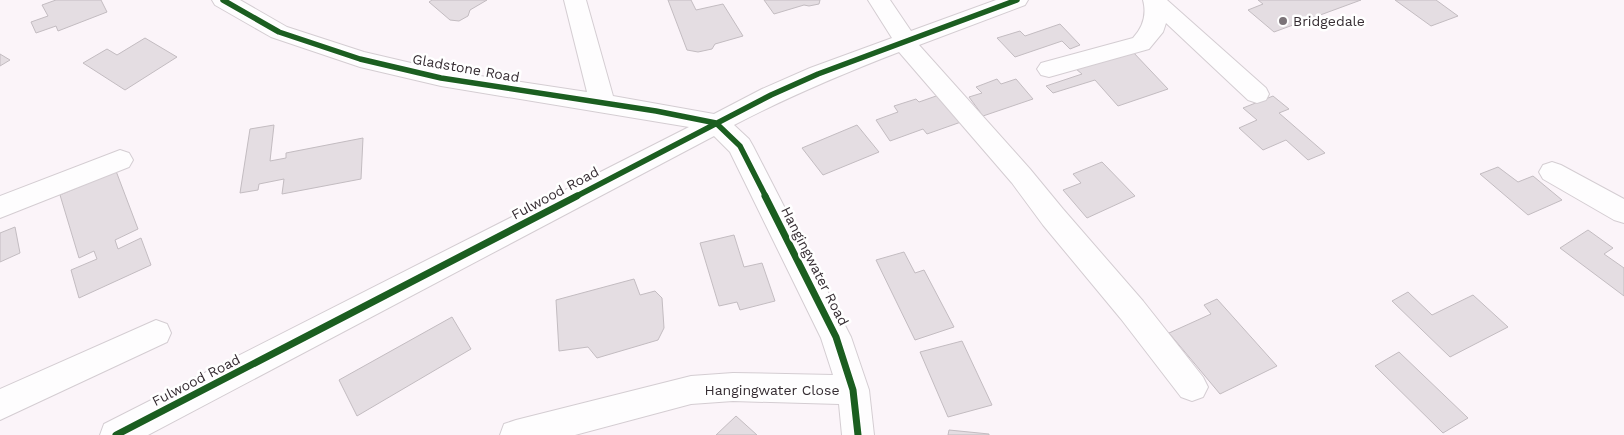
<svg xmlns="http://www.w3.org/2000/svg" width="1624" height="435" font-family="'Work Sans',sans-serif">
<rect width="100%" height="100%" fill="#fbf4f9"/>
<path fill="#e4dde2" stroke="#c3bcc1" d="M56,0h45l6,12 -49,19 -2,-5 -20,7 -5,-11 17,-6 -6,-11z
M432,0h55l-17,10 -2,6 -9,5 -9,-1 -21,-18z
M668,0h23l5,10 27,-6 20,32 -28,8 -3,5 -14,3 -11,-2z
M764,0h56l-1,4 -10,2 -5,-1 -30,9z
M1258,0h103l-87,32 -26,-22 15,-6z
M1395,0h41l22,16 -27,10z
M1060,24l20,21 -10,4 -8,-8 -47,16 -18,-19 23,-7 5,5z
M145,38l32,19 -52,33 -42,-27 24,-14 10,6z
M1132,51l36,38 -50,17 -23,-26 -42,13 -7,-7 36,-12 -6,-5z
M0,54l10,6 -10,6z
M997,79l4,5 15,-5 17,20 -50,17 -14,-19 13,-4 -6,-6z
M939,95l22,27 -34,12 -4,-5 -33,12 -14,-21 22,-8 -4,-6 22,-7 3,3z
M1273,96l16,13 -10,4 46,40 -17,7 -22,-20 -23,10 -24,-22 18,-8 -14,-12z
M274,125l-4,36 16,-3v-5l77,-15 -2,41 -79,15 2,-15 -25,5 -1,6 -18,3 10,-64z
M857,125l22,27 -56,23 -21,-27z
M1102,162l33,34 -48,22 -24,-28 18,-7 -8,-9z
M1498,167l20,15 15,-6 29,24 -34,15 -48,-41z
M116,171l22,58 -23,11 3,9 23,-11 10,27 -72,33 -8,-28 26,-11 -3,-8 -15,7 -19,-63z
M15,227l5,26 -20,9v-29z
M1588,230l25,18 -9,6 20,14v28l-64,-48z
M734,235l10,32 18,-4 13,38 -35,9 -3,-8 -18,4 -19,-63z
M904,252l11,21 9,-3 30,57 -39,13 -39,-80z
M634,279l6,16 15,-4 7,7 2,30 -6,12 -61,18 -9,-11 -29,4 -3,-51z
M1408,292l24,23 41,-20 35,32 -58,30 -58,-56z
M1217,299l60,67 -57,28 -51,-61 42,-19 -7,-9z
M452,317l19,32 -114,67 -18,-36z
M962,341l30,64 -44,12 -28,-65z
M1399,352l69,66 -25,15 -68,-67z
M736,416l21,19h-41z
M949,430l40,4v1h-41z"/>
<g fill="none" stroke-linecap="round" stroke-linejoin="round">
<g stroke="#d4cdd2" stroke-width="2">
<path id="minor" d="M212,0h28l47,27 77,25 77,18 146,22 -23,-92h22l27,96 101,18 48,-25 48,-21 82,-30 -24,-38h22l21,31 85,-31h32l-3,5 -106,40 111,124 33,40 80,92 60,76 5,10 -5,10 -11,4 -11,-4 -60,-78 -78,-94 -31,-42 -113,-131c-57,22 -111,45 -165,73l15,14 4,7 98,191 18,53 5,45h-32l-3,-31 -106,-3 -42,3 -116,31h-75l4,-11 12,-4 175,-44 42,-3 100,2 -12,-37 -91,-186 -16,-16 -566,299h-48l4,-11 585,-297 -248,-41 -81,-19 -89,-30 -56,-32z
M1143,0h24l99,88 3,6 -3,6 -9,3 -9,-3 -82,-77 -3,9 -14,17 -100,28 -8,-2 -4,-6 4,-6 92,-25c10,-11 14,-23 10,-38z
M120,150l9,3 4,7 -4,7 -129,51v-22z
M1552,162l9,3 63,34v24l-10,-3 -71,-41 -4,-7 4,-7z
M156,320l11,4 4,9 -4,9 -167,78v-31z"/>
</g>
<use href="#minor" fill="#fefdfe" fill-rule="evenodd"/>
<g stroke="#fff" stroke-width="8">
<path id="cycleway-far1" d="M223,0l56,32 81,27 81,19 215,33 60,12 24,23 26,51
M575,197l196,-102 47,-21 199,-74"/>
</g>
<g stroke="#fff" stroke-width="10">
<path id="cycleway" d="M765,196l71,141 17,53 5,45
M116,435l461,-239"/>
</g>
<use href="#cycleway-far1" stroke="#1b5e20" stroke-width="5.5"/>
<use href="#cycleway" stroke="#1b5e20" stroke-width="7"/>
</g>
<circle fill="#7b7378" stroke="#fff" stroke-width="2" cx="1283" cy="21" r="5"/>
<g text-anchor="middle" dominant-baseline="central" stroke-width="5" stroke-linejoin="round" paint-order="stroke">
<g font-size="14" fill="#362d33" stroke="#fff" text-anchor="start">
<text x="1293" y="21">Bridgedale</text>
</g>
<g font-size="14" fill="#362d33" stroke="#fff">
<text transform="translate(466 68) rotate(10)">Gladstone Road</text>
<text transform="translate(555 193) rotate(-28)">Fulwood Road</text>
<text transform="translate(815 266) rotate(63)">Hangingwater Road</text>
<text transform="translate(196 380) rotate(-27)">Fulwood Road</text>
<text x="772" y="390">Hangingwater Close</text>
</g>
</g>
</svg>
